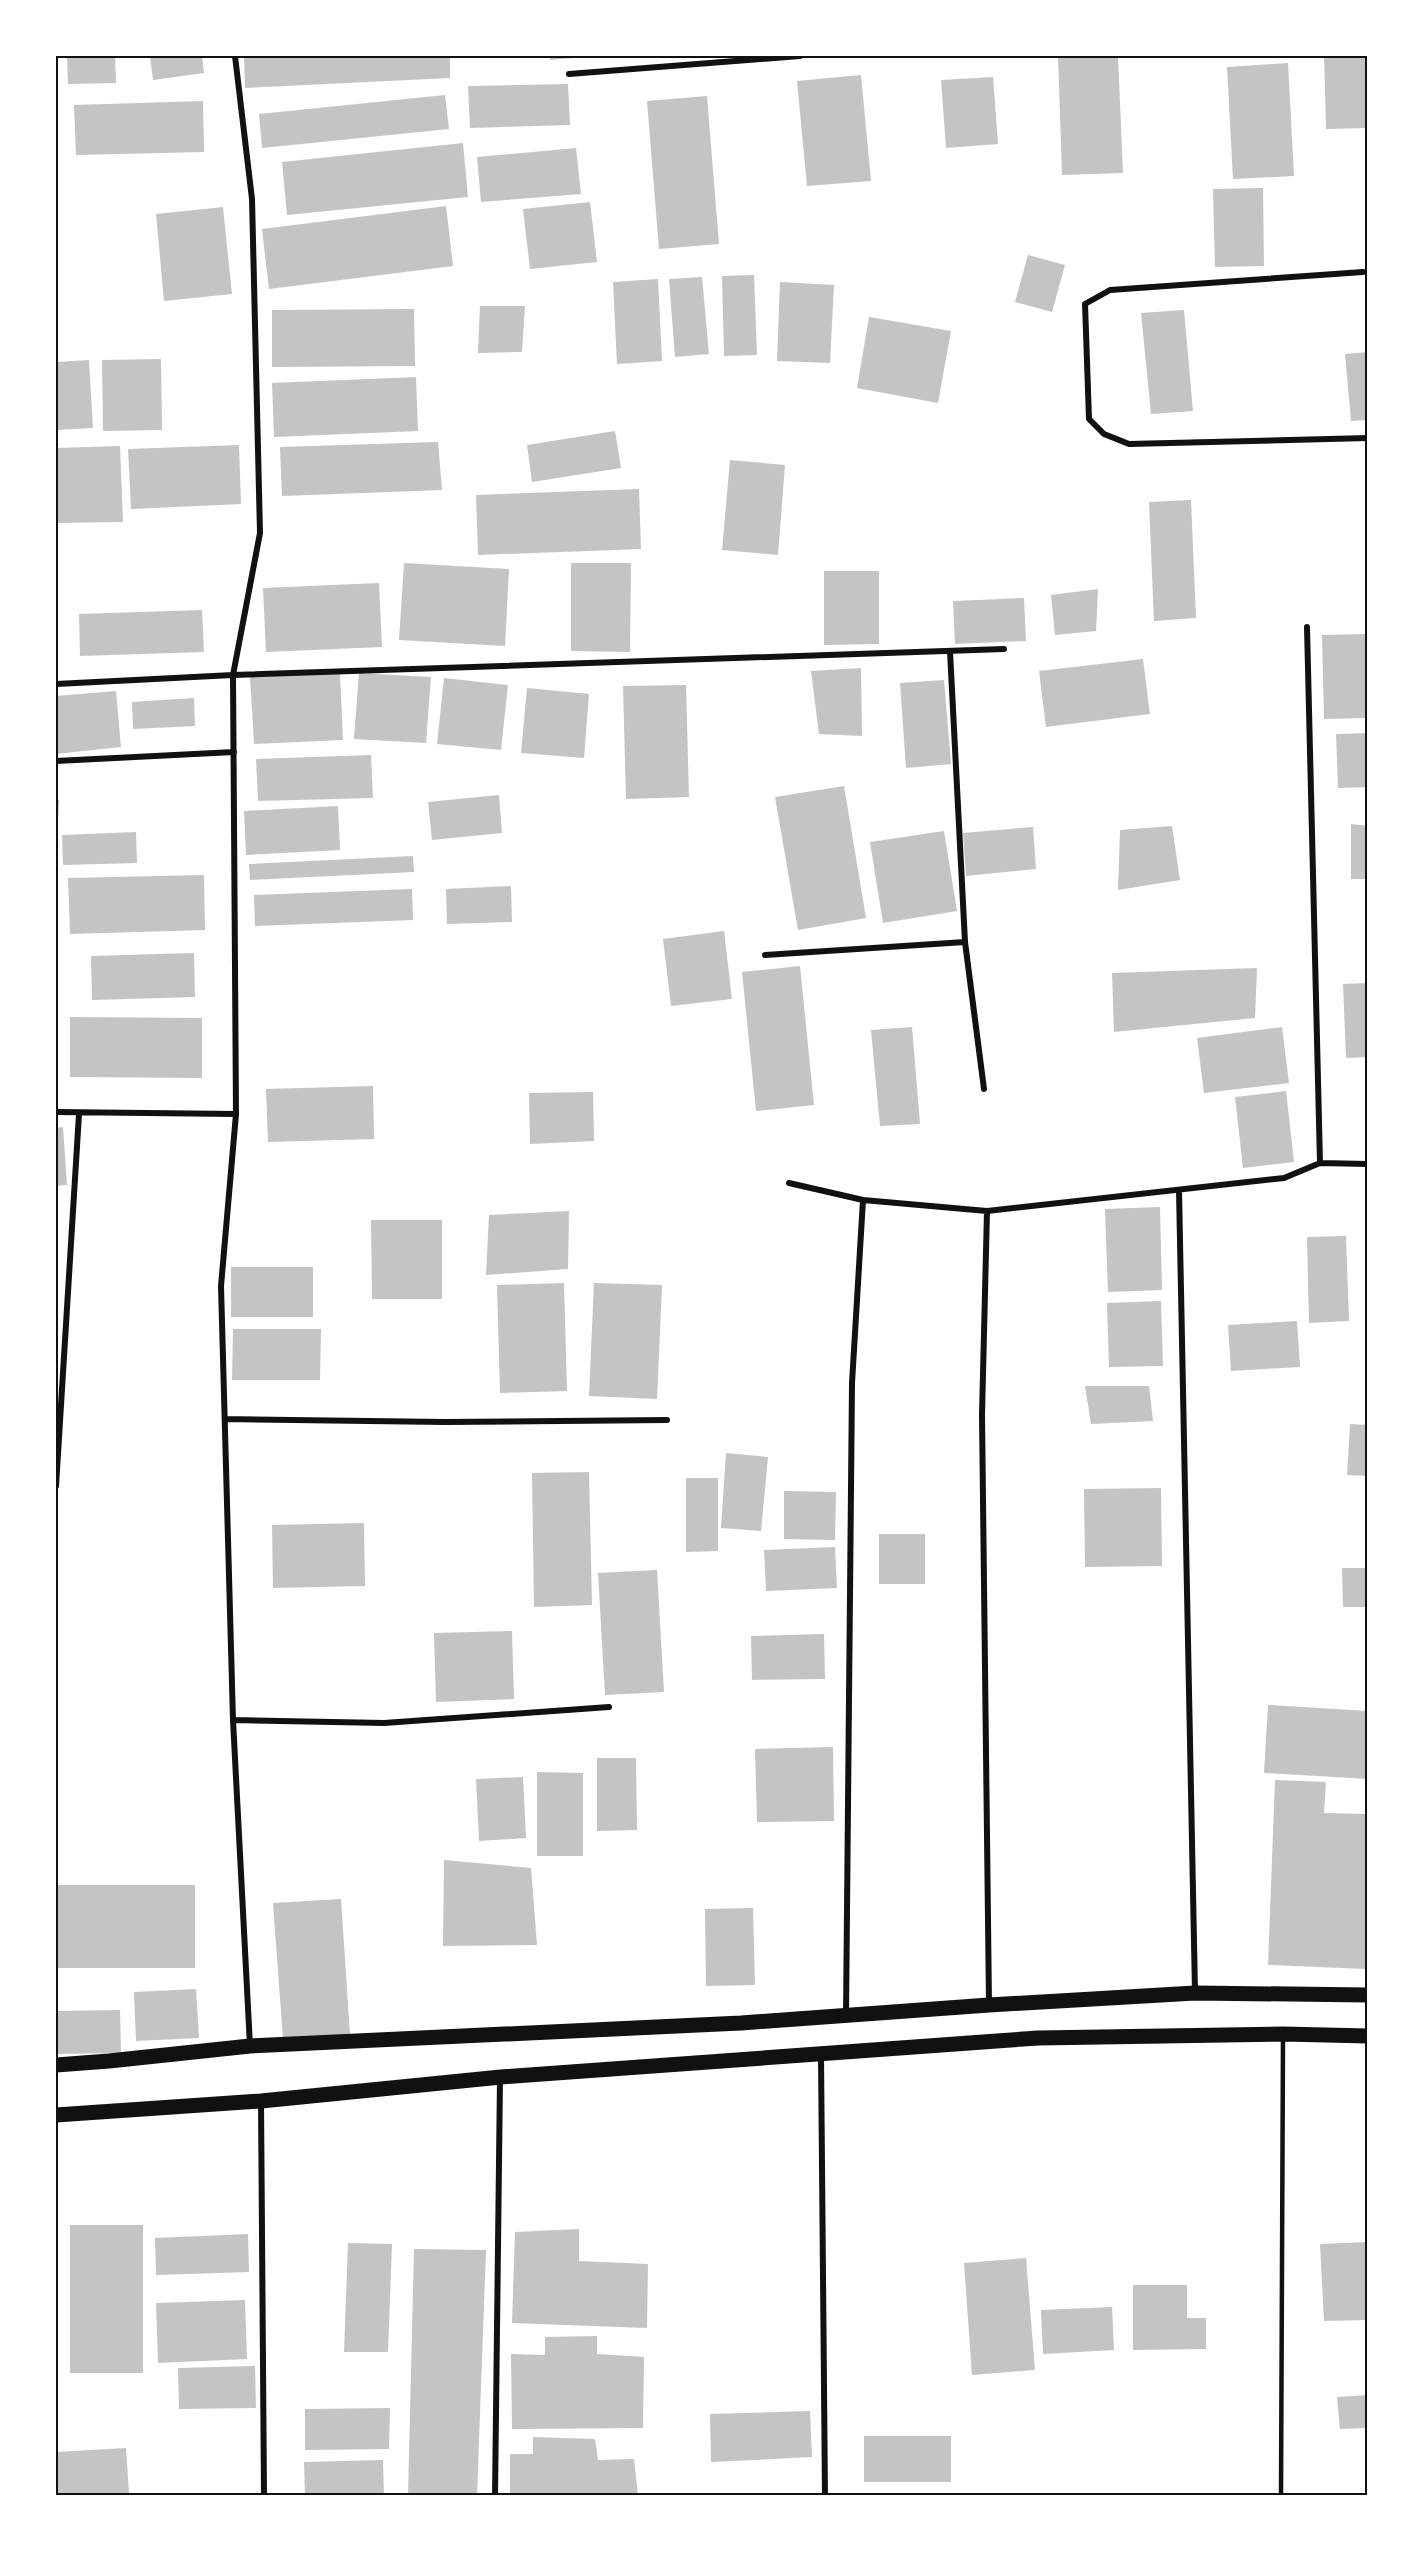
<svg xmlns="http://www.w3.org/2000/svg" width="1423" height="2551" font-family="Poppins,sans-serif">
<rect width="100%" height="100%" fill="#fff"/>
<path fill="#c4c4c4" d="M67,56h48l1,27 -48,1z
M150,56h52l2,17 -51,7z
M244,56h206v22l-205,10z
M550,56h35v1l-35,3z
M1058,56h60l5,117 -61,2z
M1324,56h44v72l-42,1z
M1288,63l6,113 -61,3 -6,-112z
M861,75l10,106 -64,5 -10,-105z
M993,77l5,67 -52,4 -5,-68z
M568,84l2,41 -100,3 -2,-42z
M445,95l4,34 -187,19 -3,-34z
M707,96l12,148 -60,5 -12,-148z
M203,101l1,51 -128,3 -2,-50z
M463,143l5,54 -181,18 -5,-53z
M576,148l5,46 -100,8 -4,-45z
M1263,188l1,78 -49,1 -2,-78z
M590,202l7,60 -67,7 -7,-60z
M446,206l7,60 -184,23 -7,-60z
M223,207l9,87 -68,7 -8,-87z
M1028,255l37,10 -13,47 -37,-10z
M754,275l3,80 -33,1 -2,-80z
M702,277l7,77 -34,3 -6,-78z
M658,279l4,82 -45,3 -4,-82z
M780,282l54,3 -4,78 -53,-2z
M480,306h45l-3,46 -44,1z
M414,309l1,57 -143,1v-57z
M1184,310l9,101 -42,3 -10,-101z
M869,317l82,14 -13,72 -81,-15z
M1368,352v68l-17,1 -6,-67z
M161,359l1,71 -59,1 -1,-71z
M89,360l4,68 -37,2v-68z
M416,377l2,54 -144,6 -2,-54z
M615,431l6,37 -89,14 -5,-37z
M438,442l4,48 -160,6 -2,-49z
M239,445l2,59 -110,5 -3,-60z
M120,446l3,76 -67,1v-75z
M730,460l55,5 -7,90 -56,-5z
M639,489l2,60 -163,6 -2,-60z
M1191,500l5,118 -42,3 -5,-119z
M404,563l105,6 -4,77 -106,-6z
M571,563h60l-1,89 -59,-1z
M824,571h55v73l-55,1z
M379,583l3,64 -116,5 -3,-64z
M1098,589l-2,42 -41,4 -4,-40z
M1024,598l2,43 -71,3 -2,-43z
M202,610l2,42 -124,4 -1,-42z
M1368,634v84l-44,1 -2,-84z
M1143,659l7,55 -104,13 -7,-56z
M861,668l1,68 -43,-2 -8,-63z
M340,673l3,67 -89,4 -4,-67z
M359,673l72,4 -5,66 -72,-4z
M444,678l64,7 -7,65 -64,-6z
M944,680l7,84 -45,4 -6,-85z
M686,685l3,112 -63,2 -3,-113z
M527,688l62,6 -5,64 -63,-5z
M116,691l5,56 -65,7v-58z
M194,698l1,28 -62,3 -1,-27z
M1368,733v54l-30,1 -2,-54z
M371,755l2,43 -115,3 -2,-42z
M844,786l22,132 -68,12 -23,-133z
M499,795l3,38 -70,7 -4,-38z
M56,800h3l-2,42h-1z
M338,806l2,44 -94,5 -2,-44z
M1351,824l17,2v53h-17z
M1172,826l8,54 -62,10 2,-60z
M1033,827l3,42 -70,7 -3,-43z
M944,831l13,80 -74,12 -13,-81z
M136,832l1,31 -74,2 -1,-30z
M413,856l1,16 -164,8 -1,-16z
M204,875l1,55 -135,4 -2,-56z
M511,886l1,36 -65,2 -1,-35z
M412,889l1,31 -158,6 -1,-31z
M724,931l8,68 -61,7 -8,-67z
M194,953l1,44 -103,3 -1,-44z
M800,966l14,139 -58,6 -14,-139z
M1257,968l-2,50 -141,14 -2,-59z
M1368,983v74l-22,1 -3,-74z
M70,1017l132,1v60l-132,-1z
M912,1027l8,97 -40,2 -9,-96z
M1282,1027l7,56 -85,10 -7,-55z
M373,1086l1,53 -106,3 -2,-53z
M1286,1091l8,71 -51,6 -8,-71z
M593,1092l1,49 -64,3 -1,-51z
M63,1127l4,58 -11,1v-58z
M1160,1207l2,83 -54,2 -3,-83z
M569,1211l-1,58 -82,6 3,-60z
M371,1220h71v79h-70z
M1346,1236l3,85 -40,2 -2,-86z
M231,1267h82v50h-82z
M564,1283l3,108 -67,2 -3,-108z
M594,1283l68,2 -5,114 -68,-3z
M1161,1301l2,65 -54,1 -2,-64z
M1297,1321l3,46 -69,4 -3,-46z
M233,1329h88l-1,51h-88z
M1085,1386h64l4,35 -62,3z
M1350,1424l18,1v51l-21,-1z
M726,1453l42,4 -7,74 -40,-3z
M589,1472l3,133 -58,2 -2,-134z
M686,1478h32v73l-32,1z
M1161,1488l1,78 -77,1 -1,-78z
M784,1491l52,1 -1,48 -51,-1z
M364,1523l1,63 -92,2 -1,-63z
M879,1534h46v50h-46z
M835,1547l2,41 -71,3 -2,-41z
M1342,1568h26v39h-25z
M657,1570l7,122 -59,3 -7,-122z
M512,1631l2,68 -78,3 -2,-69z
M824,1634l1,45 -73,1 -1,-44z
M1268,1705l100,6v68l-104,-6z
M833,1747l1,74 -77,1 -2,-73z
M597,1758h39l1,72 -40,1z
M537,1772l46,1v83h-46z
M523,1777l3,61 -47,3 -3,-62z
M1275,1780l51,2 -2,31 44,1 -2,155 -98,-4z
M444,1860l87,8 6,77 -94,1z
M56,1885h139v83h-139z
M341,1899l9,136 -67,4 -10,-136z
M753,1908l2,77 -49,1 -1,-77z
M196,1989l3,49 -63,3 -2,-49z
M120,2010l1,43 -65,1v-43z
M70,2225h73v148h-73z
M579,2229v32l69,3 -1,64 -135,-5 3,-91z
M248,2234l1,38 -93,3 -1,-37z
M1368,2242v78l-44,1 -4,-77z
M348,2243l44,1 -4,108h-44z
M414,2249l72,1 -9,246h-69z
M1026,2258l9,112 -63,5 -8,-112z
M1133,2285h54v33h19v31l-73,1z
M245,2300l2,59 -89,4 -2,-60z
M1112,2307l2,43 -71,4 -2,-44z
M597,2336v18l47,3 -1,71 -131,1 -1,-75 34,1v-18z
M255,2366l1,42 -77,1 -1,-41z
M1368,2395v33l-28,1 -3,-32z
M390,2408l-1,41 -84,1v-41z
M810,2411l2,46 -101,5 -1,-48z
M864,2436h87v46h-87z
M533,2437l62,2 3,21 36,-1 4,37h-128v-42h23z
M126,2448l3,45 -73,3v-44z
M383,2460l1,36h-79l-1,-34z"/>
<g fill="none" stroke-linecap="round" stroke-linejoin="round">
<path stroke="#111" stroke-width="4.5" d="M1281,2496l2,-460"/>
<path stroke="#111" stroke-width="6" d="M235,56l17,143 8,334 -27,142 3,439 -15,172 12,434 17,326
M569,74l231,-18
M1363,272l-253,18 -25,14 4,115 15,15 25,10 239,-6
M1307,627l13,536
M950,651l15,291 19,147
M56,684l177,-9 771,-26
M56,761l178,-9
M765,955l200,-13
M56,1112l180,2
M789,1183l74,17 124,11 297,-33 36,-15 48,1
M1179,1190l16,802
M987,1211l-5,204 7,589
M225,1419l220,3 222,-2
M56,1486l23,-372
M233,1720l151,3 225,-16
M846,2016l6,-633 11,-183
M821,2055l4,441
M261,2101l3,395
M495,2496l5,-417"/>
<path stroke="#111" stroke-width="15" d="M56,2065l53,-4 141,-15 491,-23 248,-18 206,-12 173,2
M56,2115l205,-14 240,-24 537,-39 245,-4 85,2"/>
</g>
<rect width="1423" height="2551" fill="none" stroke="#ffffff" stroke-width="114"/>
<rect x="57" y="57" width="1309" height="2437" fill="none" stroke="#111" stroke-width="2"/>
</svg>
